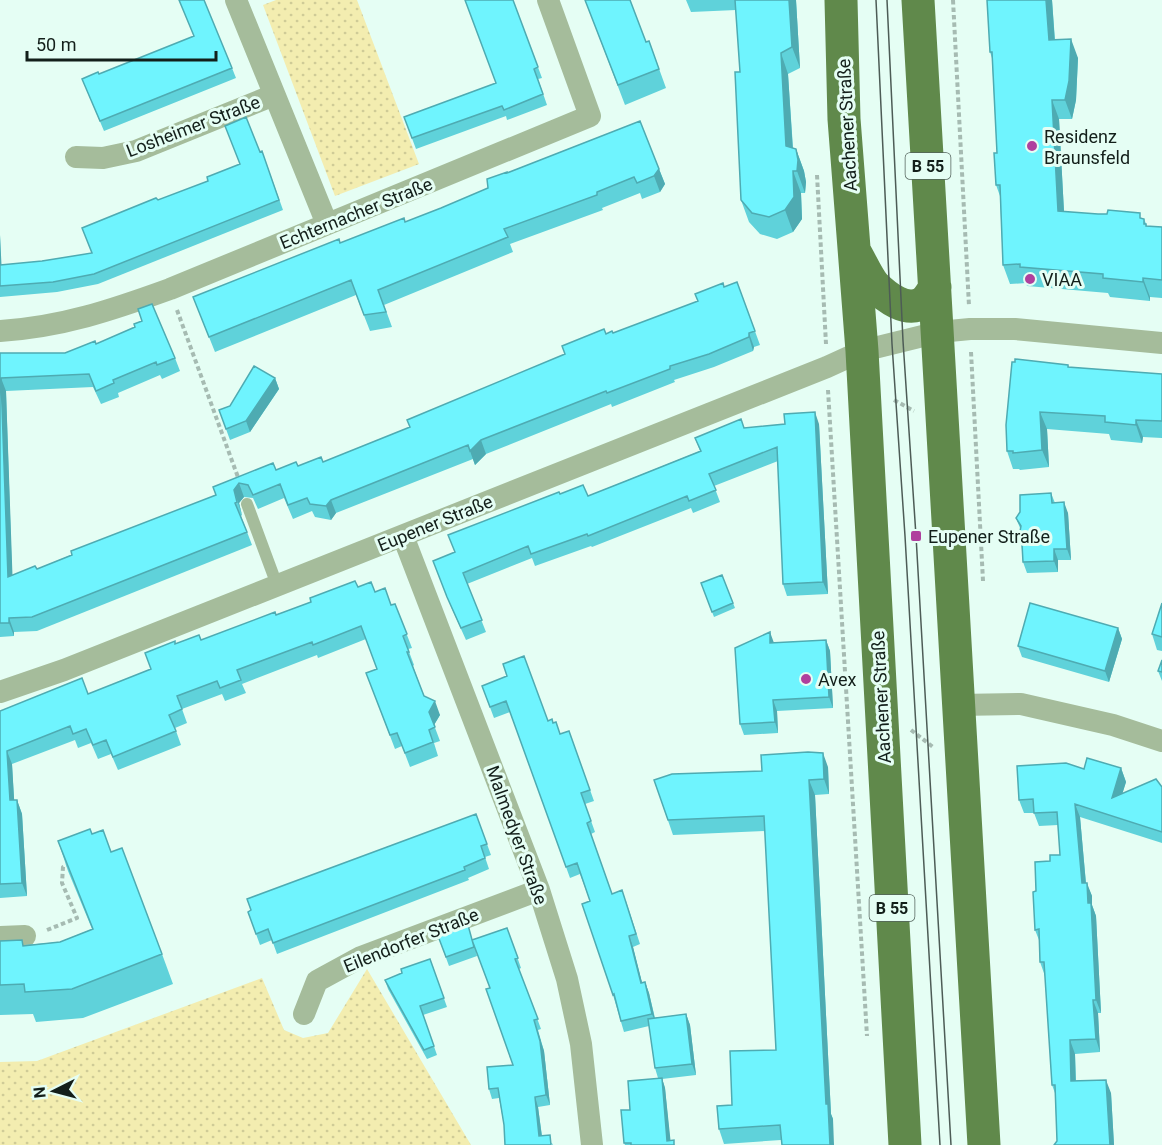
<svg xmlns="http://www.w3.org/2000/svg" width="1162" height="1145" font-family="Roboto,sans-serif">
<defs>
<pattern id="park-dots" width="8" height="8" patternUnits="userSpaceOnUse" patternTransform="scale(1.5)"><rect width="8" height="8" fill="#f3edb0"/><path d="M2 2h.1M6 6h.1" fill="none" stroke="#cfcb97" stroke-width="1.8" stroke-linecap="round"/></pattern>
</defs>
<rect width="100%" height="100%" fill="#e5fef4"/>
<path fill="url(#park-dots)" d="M276,0h81l62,164 -84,32 -72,-191z
M367,969l104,176h-471v-83l37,-1 225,-83 22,52 19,8 25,-5z"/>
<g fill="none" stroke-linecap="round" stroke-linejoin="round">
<path stroke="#a6bbb2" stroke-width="4" stroke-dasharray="4.5 3" stroke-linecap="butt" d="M953,0l16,306
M817,175l9,169
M177,310l62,170
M971,352l12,229
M828,390l39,646
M894,400l20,11
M911,730l22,17
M47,930l30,-12 -15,-35 1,-16 7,-3"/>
<path stroke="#a5bc9b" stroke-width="12" d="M247,504l30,81"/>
<path stroke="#a5bc9b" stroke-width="22" d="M236,0l91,224
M76,157l27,1 33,-7 138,-56
M0,331c62,-4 112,-21 170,-42l420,-173 -42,-116
M403,536l136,354 28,89 14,65 11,101
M0,692l64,-22 763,-303 35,-16 77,-19 31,-3h45l147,14
M958,705l63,-1 92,21 49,16
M0,937l25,-1
M304,1014l13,-33 44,-24 178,-67"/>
<path stroke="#60894b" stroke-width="33" d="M841,0l3,119 18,232 43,794
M918,0l66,1145
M855,252c6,10 12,24 19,33 12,12 33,29 50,17 5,-4 8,-10 11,-15"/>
<path stroke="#4d5c56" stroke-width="1.5" d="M876,0l16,344 13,192 35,609
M887,0l16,341 13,195 35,609"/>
</g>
<path fill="#5fd2da" d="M513,0l29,78 -4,1 9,26 -40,15 -1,-4 -90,33 -12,-32 92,-34z
M585,0l61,42 3,-1 17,47 -41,17z
M686,0h110l4,68 -12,6 5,74 3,1 8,22 2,11 -1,11h-4l1,26 -9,13 -16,7 -17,-5 -11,-12 -8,-22 -1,-128 -4,-62 -45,2z
M1052,0l3,40 23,18 -2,42 -4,19h-13l5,93 80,7 3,7 15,1v71l-12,-1v4l-40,-4 -2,-4 -81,-7 -1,-3 -16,1 -7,-19 -3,-69 -4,-11 1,-32 -5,-95 -2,-6z
M232,68l4,10 -132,53 -22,-52z
M640,121l25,63 -5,8 -18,7 -2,-6 -38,15 1,2 -93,34 3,8 -129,53 8,22 -22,4 -14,-36 -141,57 -22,-55 147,-54 65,-21 36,-14 47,-20 19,-15z
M262,151l21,59 -185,74 -41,8 -57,5v-62l1,30 41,-4 50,-8 66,-53 50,-19 32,-17z
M737,282l23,63 -6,2 -1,4 -39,16 -40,13 1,2 -63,25 -1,-3 -125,50 -11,11 -2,-6 -137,54 -5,7 -16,-3 -3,-6 -19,8 -9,-21 -26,11 -5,-11 -9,-1 -5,6 3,12 -1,1 11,29 -215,86 -23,1v4l-14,1v-284h65l31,-9 79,14 5,13 -18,8 -2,-4 -42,18 1,4 -18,7 -8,-17 -87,4 6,184 25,-6 179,-74 -3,-8 63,-17 47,-8 87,-35 155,-73 41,-20 7,-1 46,-17 39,-15 26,-14z
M1068,365l1,2 93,7v64l-19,-1 -1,6 -31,-3 -2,-6 -62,-5 2,38 -29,3 -1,-1h-6l-6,-18z
M275,378l4,11 -29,43 -20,8 -11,-30 11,-4z
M819,424l9,170 -41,2 -4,-12 -5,-123 -64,25 6,16 -27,11 -2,-5 -99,39 -1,-1 -56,20 -3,-8 -65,26 19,48 -20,8 -14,-31 -19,-48 22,-9 105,-58 28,2 112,-45 -5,-13 49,-10z
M1051,493l4,10 13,10 3,47h-13v12l-31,1 -4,-11 -3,-34 -4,-10z
M722,575l13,33 -21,9 -13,-34z
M358,587l17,5 16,13 4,-1 17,44 -4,1 6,16 -1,1 11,30 16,19 -6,10 6,16 -6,2 4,13 -28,11 -8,-21 -7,3 -29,-76 11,-4 -11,-30 -48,19 -1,-3 -75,29 4,9 -21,8 -3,-7 -40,15 5,14 -12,5 6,17 -63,25 -7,-16 -13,5 -7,-16 -13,5 -3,-8 -63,24 2,36h3l5,14 5,82 -27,2v-187l88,-17 63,-25 25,-25 25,-4z
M1162,603v48l-5,-1 -5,-16z
M1118,628l4,11 -13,43 -87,-25 -4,-11z
M826,640l4,11 3,57 -56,3 1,22 -34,2 -4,-11 34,-81z
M1162,660v21l-4,-10z
M482,686l72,37 6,11 9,-3 25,70 -9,3 10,28 -4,2 21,60 14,7 14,43 -7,3 9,36 3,-1 4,11 6,25 31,-4 4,11 6,50 -34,4 3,9 5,53 5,4h-50l-1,-2 6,-33 28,-32 -3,-10 -6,-42 -25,6 -11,-37 -23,-94 -10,-27 -10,4 -60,-166 -16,6z
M828,767l1,27 -14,1 16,319 2,5 -52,21 -57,4 -5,-15 13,-24 44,-55 -11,-219 -92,4 -19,-55 108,-9z
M1121,768l5,14 -4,12 40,-7v56l-82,-26 6,66 6,13v9l4,11 5,97h-3l2,39 -25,2 1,27 35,12 3,52h-60l3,-4 -2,-48 -3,-8 -7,-109 -5,-14 -1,-22 -4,-10 1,-39 14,-30 10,-6 -2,-30 -19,1 -5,-13h-10l-5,-13 65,-31z
M476,814l15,41 -6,2 4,12 -21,9 1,2 -192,74 -5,-14 -12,5 -12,-33z
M92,834l19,18 51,102 11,30 -90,34 -47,4 -3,-8 -33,1v-74l24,4 36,-3 32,-13 -24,-58 -10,-30z
M507,928l14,40 -2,1 22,60 -3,1 6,21 6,54 -12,2 4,29 12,9 -50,-20 -5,-27 -7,1 -3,-10 24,-24 -23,-77 -14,-38 1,6 -28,10 -11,-30 35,4z
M430,959l17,48 -24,8 14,40 -10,4 -39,-70 -3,-9 17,-7z"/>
<path fill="#4eabb2" d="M789,0h7l4,68 -8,-21z
M1046,0h6l4,59 -7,-19z
M1071,39l7,19 -2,42 -4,19 -7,-19z
M781,53l7,21 6,94 -8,-22z
M1052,100l7,19 6,111 -7,-19z
M796,149l8,22 2,11 -1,11 -8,-22z
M659,169l6,15 -5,8 -6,-16z
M793,171l8,22 1,26 -9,13 -8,-22z
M0,235l2,40 -2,-5z
M1143,278l7,19v4l-7,-19z
M749,333l5,14 -1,4 -4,-14z
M1,378l5,13 7,199 -5,-13z
M275,378l4,11 -29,43 -4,-11z
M815,412l4,12 9,170 -5,-12z
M1040,412l7,17 2,38 -7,-17z
M1136,420l7,17 -1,6 -6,-18z
M481,440l5,14 -11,11 -5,-14z
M239,483l5,14 -5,6 3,12 -8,-25z
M331,500l5,13 -5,7 -5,-14z
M1064,502l4,11 3,47 -4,-11z
M1054,549l4,11v12l-4,-11z
M9,618l5,14v4l-5,-13z
M1118,628l4,11 -13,43 -4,-11z
M770,632l4,11h-4z
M826,640l4,11 3,57 -4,-11z
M773,700l4,11 1,22 -3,-11z
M435,701l5,14 -6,10 -5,-13z
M7,751l5,13 3,50 -5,-14z
M823,753l5,14 1,27 -5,-15z
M1121,768l5,14 -9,29 -5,-13z
M809,780l6,15 16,319 2,5 1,26h-4l-4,-41z
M17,800l5,14 5,82 -5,-13z
M1075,804l5,13 7,79 -5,-13z
M1087,883l5,13v9l4,11 5,97 -5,-13 -8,-97z
M629,936l4,11 12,47 -4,-11z
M645,982l4,11 7,31 -4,-10z
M1093,1000l5,13 2,39 -4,-13z
M686,1014l4,11 6,50 -4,-11z
M534,1020l10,31 6,54 -4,-10z
M1070,1040l5,14 1,41 -5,-14z
M662,1078l3,10 6,57 -4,-4z
M1106,1080l5,13 3,52h-4z
M535,1097l3,10 5,38 -4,-9z"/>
<path fill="#6ff4fe" stroke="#4eabb2" stroke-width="1.5" d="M179,0h25l28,68 -132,53 -18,-42 16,-7 1,2 95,-38z
M465,0h48l25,67 -4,2 9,25 -39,16 -2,-4 -90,32 -8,-21 92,-34z
M585,0h45l16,42 3,-1 10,28 -41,16z
M735,0h54l3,47 -11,6 5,93 10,3 2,11 -1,11h-4l1,26 -9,13 -16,7 -17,-4 -11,-13 -6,-128h5z
M987,0h59l3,40 22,-1 -2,42 -4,19h-13l6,111 40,3h9l1,-4 32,3v5l4,1v5h2v2l16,1v53l-19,-2v4l-40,-4v-4l-83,-7v-3l-17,1 -3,-80h-4l-2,-32h3l-5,-101h-2z
M246,117l14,35 2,-1 17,49 -185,74 -41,8 -53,4v-21l42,-4 50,-8 -10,-25 74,-30 2,2 50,-19 -1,-4 33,-13 -15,-38z
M640,121l19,48 -5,7 -17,7 -3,-6 -37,15v3l-93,34 4,8 -130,53 8,22 -22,3 -13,-35 -142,57 -16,-40 146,-58 1,4 64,-25 1,4 36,-14 47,-20 -1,-9 20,-7v1z
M737,282l18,49 -6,2v4l-40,17 -39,12v3l-63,24 -1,-2 -125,49 -11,11 -2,-6 -137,55 -5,6 -16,-2 -3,-6 -19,7 -8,-21 -27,11 -5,-10 -9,-2 -5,7 3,12 -2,1 12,29 -215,85 -23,1v5h-9v-270h65l30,-12 1,3 39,-17 -1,-3 8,-3 -4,-12 14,-5 23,54 -18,7 -1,-3 -43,18 1,3 -18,8 -7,-17 -88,4 7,199 27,-11 2,3 35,-14 -1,-4 145,-56 -3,-8 60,-24 3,7 20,-8 2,4 23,-9 2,5 87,-35 -3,-7 158,-66 -3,-8 42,-17 2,5 6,-3 1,2 85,-32 -3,-7 28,-11 1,4z
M1015,359l53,6v2l94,7v47l-26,-1v5l-31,-3v-6l-65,-4 2,38 -29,3v-2h-6l-1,-26 6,-63h3z
M254,366l21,12 -29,43 -20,8 -7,-19 11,-4z
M815,412l8,170 -40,2 -6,-137 -68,27 7,16 -27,11 -2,-5 -99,40 -1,-2 -56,20 -3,-8 -65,27 19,47 -21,8 -14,-31 -14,-36 22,-9 -7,-17 111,-43 1,2 23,-9 5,11 38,-15 75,-30 -6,-13 46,-19 3,9 41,-4 -1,-10z
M1051,493l1,10 12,-1 3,47h-13v12l-31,1 -1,-18 -3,-7 2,-11 -5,-8 4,-6v-17z
M722,575l11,28 -21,9 -11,-29z
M355,581l3,6 13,-5 4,10 10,-4 6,17 4,-1 12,30 -4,2 6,16h-2l17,44 11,5 -6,11 6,15 -6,3 4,12 -28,11 -8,-20 -7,2 -24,-62 11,-4 -16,-43 -48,19 -1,-3 -75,28 4,10 -21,8 -3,-7 -40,15 5,13 -13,6 7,16 -63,26 -7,-17 -13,5 -7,-16 -13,5 -3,-8 -63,25 3,49h7l5,83 -22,1v-173l82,-33 6,16 63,-25 -6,-16 30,-12v3l24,-9 2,5 74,-28 1,3 35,-13 -1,-4z
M1030,603l88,25 -13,43 -87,-25z
M1162,603v34l-10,-3z
M770,632v11l56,-3 3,57 -56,3 2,22 -35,2 -5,-76z
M524,656l24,65 4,-2 1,4 3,-1 4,12 9,-3 21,59 -9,3 10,28 -4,2 25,71 10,-4 14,44 -7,2 12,47 4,-1 7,32 -31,7 -7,-27 -1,1 -31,-91 8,-3 -13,-38 -11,4 -60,-166 -16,6 -8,-21 25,-10 -4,-12z
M1162,660v12l-4,-1z
M808,752l15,1 1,26 -15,1 17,324h2l2,41h-48l-2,-20 -61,4 -2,-23 15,-1 -2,-54 46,-1 -12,-234 -96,4 -14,-40 18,-6 90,-3 -1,-16z
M1087,758l34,10 -9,30 44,-19 6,8v45l-87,-28 7,79h5l1,20h3l5,97h-3l3,39 -26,1 1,41 35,-1 4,65h-56l3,-4 -2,-56h-3l-8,-123h-4l-1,-33 -4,1 -2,-38 3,-1 -1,-29 15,-1v-6h10l-3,-43 -23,1 -1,-14 -14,1 -2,-34 49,-3 18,6z
M476,814l11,30 -6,2 4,12 -21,9 1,3 -192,73 -5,-14 -12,5 -8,-22 3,-2 -4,-11z
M90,829l2,5 11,-4 8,22 11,-4 40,106 -90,35 -47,3 -1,-8 -24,1v-44l22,-1 1,6 37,-4 33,-13 -35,-88z
M468,925l6,22 -28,10 -8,-21z
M507,928l11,30 -3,1 23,60 -4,1 6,21 6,54 -11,2 4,39 11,-1 1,10h-46l-1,-20 -6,-37 -9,1 -2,-22 26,-2 -27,-76 4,-1 -18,-48z
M430,959l14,39 -24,8 14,40 -10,4 -39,-70 17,-7 -1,-4z
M686,1014l6,50 -37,4 -7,-49z
M662,1078l5,63 7,-1v5h-43v-2h-7l-3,-33h9l-2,-29z"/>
<g fill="#af409e" stroke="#e5fef4" stroke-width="2">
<circle cx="1032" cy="146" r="6"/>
<circle cx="1030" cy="279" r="6"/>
<rect x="910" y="530" width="12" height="12" rx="3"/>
<circle cx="806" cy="679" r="6"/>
</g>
<g text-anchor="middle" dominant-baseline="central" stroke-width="6" stroke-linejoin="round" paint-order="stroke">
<g fill="#e5fef4" stroke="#52625b" stroke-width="1.5">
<rect x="905.5" y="153" width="45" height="26" rx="4.5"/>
<rect x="869.5" y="895" width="45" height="26" rx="4.5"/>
</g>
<g font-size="16" font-weight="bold" fill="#131f1a">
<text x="928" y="166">B 55</text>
<text x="892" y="908">B 55</text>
</g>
<g font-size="18" fill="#131f1a" stroke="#e5fef4">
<text transform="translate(847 125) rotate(-93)">Aachener Straße</text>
<text transform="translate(193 126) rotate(-21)">Losheimer Straße</text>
<text transform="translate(356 213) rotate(-22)">Echternacher Straße</text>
<text transform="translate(435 523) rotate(-22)">Eupener Straße</text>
<text transform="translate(881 697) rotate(-93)">Aachener Straße</text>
<text transform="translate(517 835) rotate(70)">Malmedyer Straße</text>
<text transform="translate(411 940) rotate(-22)">Eilendorfer Straße</text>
</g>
<g font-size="18" fill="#131f1a" stroke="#e5fef4" text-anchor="start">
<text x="1044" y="136">Residenz<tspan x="1044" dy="21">Braunsfeld</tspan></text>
<text x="1042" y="279">VIAA</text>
<text x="928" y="536">Eupener Straße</text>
<text x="818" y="679">Avex</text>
</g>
</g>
<g transform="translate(54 1091) rotate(264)" stroke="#e5fef4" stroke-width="4.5" paint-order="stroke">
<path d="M0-4.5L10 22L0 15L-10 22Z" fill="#131f1a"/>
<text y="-9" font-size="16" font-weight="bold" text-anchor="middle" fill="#131f1a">N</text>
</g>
<path d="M27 51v9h189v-9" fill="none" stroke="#131f1a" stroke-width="3"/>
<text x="36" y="51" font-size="18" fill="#131f1a" stroke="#e5fef4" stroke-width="4.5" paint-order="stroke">50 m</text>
</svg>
